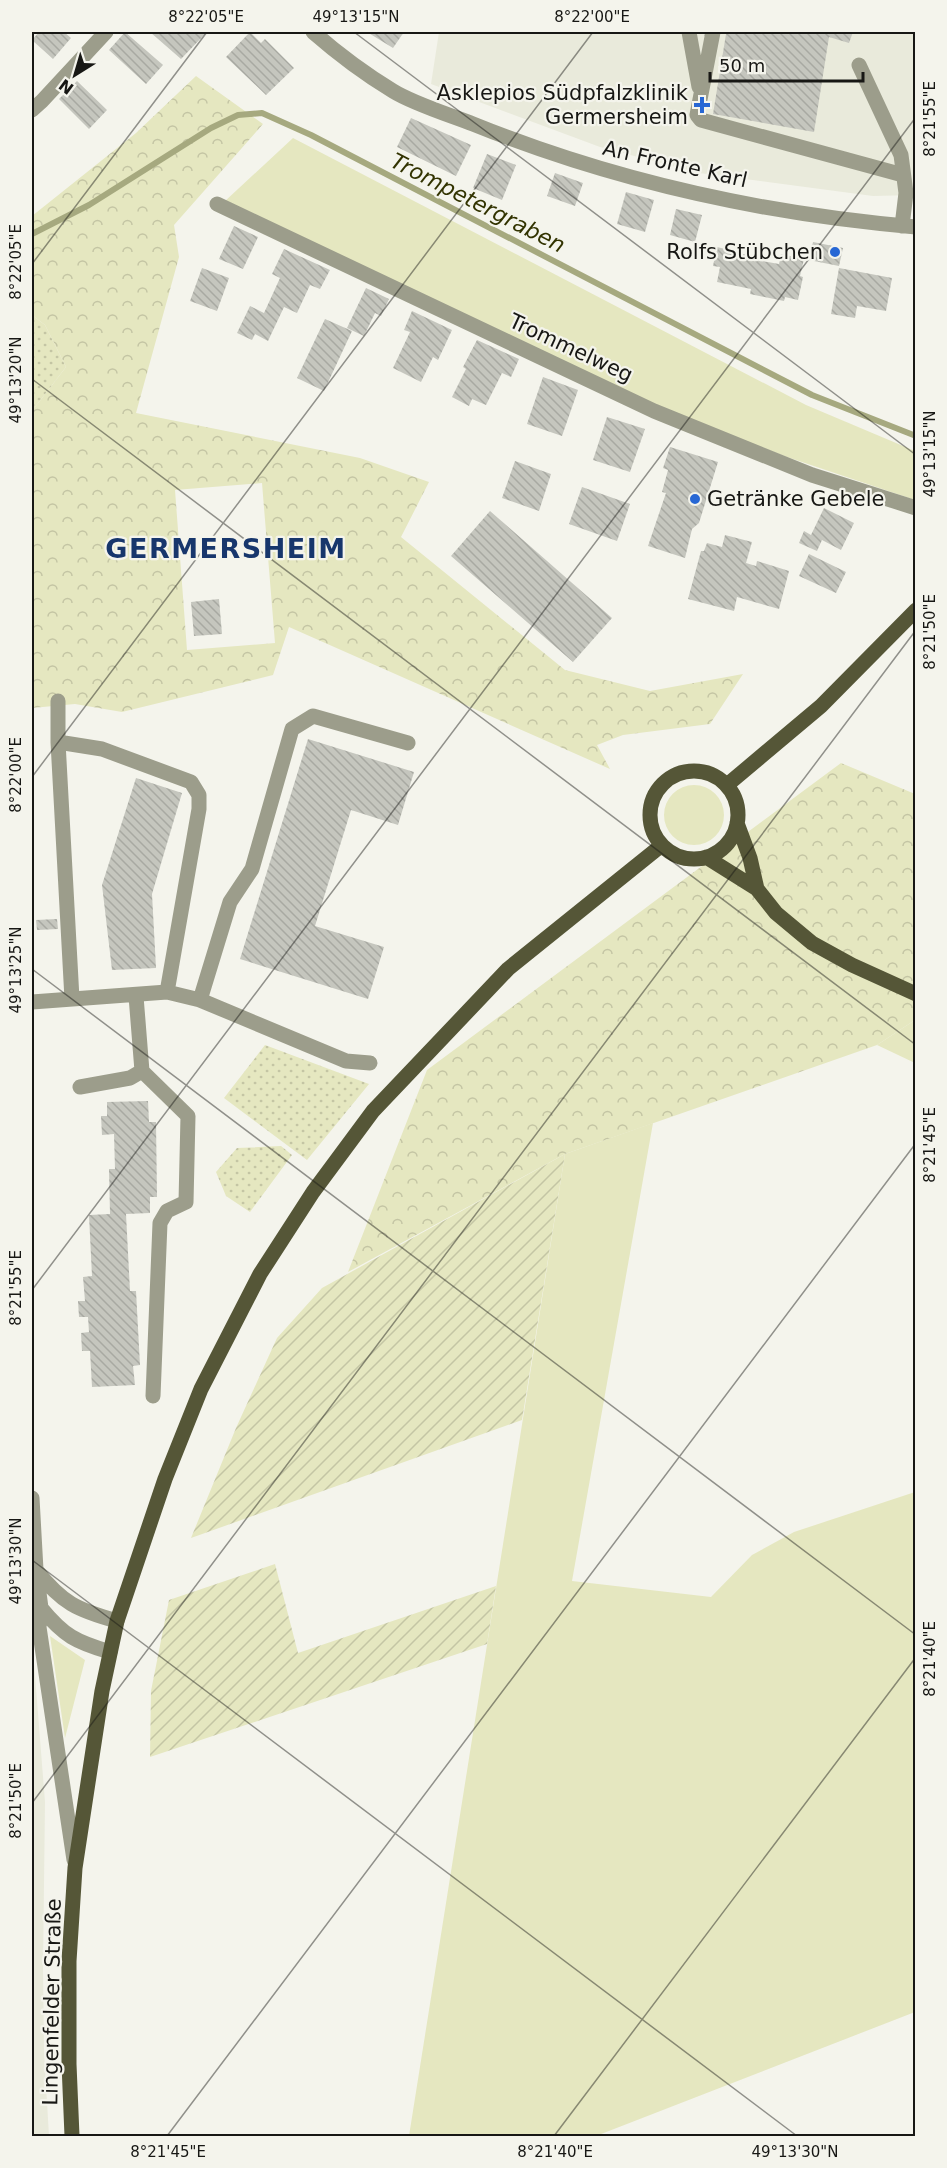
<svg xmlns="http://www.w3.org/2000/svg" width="947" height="2168" font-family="'DejaVu Sans',sans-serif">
<defs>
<pattern id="forest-crowns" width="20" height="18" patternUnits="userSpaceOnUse" patternTransform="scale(1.5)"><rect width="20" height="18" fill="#e5e7c0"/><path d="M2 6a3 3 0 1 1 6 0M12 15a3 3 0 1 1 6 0" fill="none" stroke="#c4c5a4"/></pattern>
<pattern id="park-dots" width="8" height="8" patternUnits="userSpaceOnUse" patternTransform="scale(1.5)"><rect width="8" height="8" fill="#e5e7c0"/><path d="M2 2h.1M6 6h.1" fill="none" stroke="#c4c5a4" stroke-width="1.8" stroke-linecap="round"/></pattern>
<pattern id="garden-furrows" width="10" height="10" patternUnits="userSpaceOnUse" patternTransform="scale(1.5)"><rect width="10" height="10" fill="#e5e7c0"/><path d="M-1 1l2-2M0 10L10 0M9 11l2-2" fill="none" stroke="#c4c5a4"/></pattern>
<pattern id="building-back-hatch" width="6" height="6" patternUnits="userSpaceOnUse" patternTransform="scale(1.5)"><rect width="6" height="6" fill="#c5c6be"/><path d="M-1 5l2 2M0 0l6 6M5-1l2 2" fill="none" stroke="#a8a9a2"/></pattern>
</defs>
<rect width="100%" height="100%" fill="#f4f4ec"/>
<path fill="#e9eadb" d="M439,32h476v163l-42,1 -174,-23 -99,-26 -169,-63z
M32,1658l2,5 11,139 -2,165 1,84 5,85h-17z"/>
<path fill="#e5e7c0" d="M293,138l513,267 109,46v49l-128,-43 -110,-42 -453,-213z
M664 815a30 30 0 1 1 60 0a30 30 0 1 1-60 0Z
M915,1020v43l-38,-18z
M653,1123l-81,458 139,16 41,-42 42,-23 121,-40v520l-319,124h-187l156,-982z
M50,1636l35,24 -20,78z"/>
<path fill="url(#forest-crowns)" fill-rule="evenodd" d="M196,76l67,48 -89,101 5,32 -43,156 224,45 69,24 -28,55 164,133 85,21 93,-17 -33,50 -87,11 -26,10 13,24 -321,-142 -16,48 -151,37 -47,-8 -43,4v-297l34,-44 -21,-42 -13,-10v-99l104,-83zM262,483l13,160 -88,7 -12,-160z
M841,763l74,31v226l-38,25 -312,109 -217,118 79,-202z"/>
<path fill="url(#park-dots)" d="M32,315l13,10 21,42 -34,44z
M265,1045l104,39 -62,76 -83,-62z
M281,1146l11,9 -42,57 -24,-16 -10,-24 21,-24z"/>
<path fill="url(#garden-furrows)" d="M565,1154l-43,266 -331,118 45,-110 41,-90 45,-50z
M275,1564l23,89 198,-67 -9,58 -337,113 1,-66 18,-91z"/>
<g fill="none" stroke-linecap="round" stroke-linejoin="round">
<path stroke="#a6a97f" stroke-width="6" d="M32,234l57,-29 122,-77 27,-13 24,-2 49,22 501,260 104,41"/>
</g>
<path fill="url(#building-back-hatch)" d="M39,32h25l7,6 -18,21 -21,-19z
M125,32l38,33 -17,19 -37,-34z
M150,32h57l-26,27z
M250,32l11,11 4,-4 29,29 -28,27 -40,-38z
M367,32h37l-11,16z
M705,32h148l-4,11 -20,-6 -15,95 -101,-18 13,-80 -6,-1 -1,5 -15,-2z
M77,81l30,29 -18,19 -30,-30z
M411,118l60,27 -15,31 -59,-29z
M487,154l29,11 -14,35 -29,-12z
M555,173l28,10 -8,23 -28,-10z
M626,192l28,8 -9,32 -28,-8z
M676,209l26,6 -7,27 -25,-7z
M234,226l24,11 -15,32 -24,-10z
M813,242l30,6 -4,18 -30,-6z
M717,247l16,4v4l9,2 1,-3 8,1 -1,4 29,5 2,-10 23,5 -4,17 3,1 -5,23 -13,-3 -1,4 -34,-7 1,-5 -34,-7 3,-15 -7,-1z
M284,249l46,21 -10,19 -10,-4 -13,28 -13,-6 -16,34 -13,-7 -3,6 -15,-7 13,-27 14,7 16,-35 -8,-4z
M202,268l27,10 -12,33 -27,-10z
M839,268l53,10 -6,33 -29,-5 -2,12 -24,-4z
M366,288l23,11 -8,17 -6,-3 -11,23 -17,-8z
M412,311l40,19 -14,30 -5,-3 -12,25 -28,-14 17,-36 -6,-2z
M325,319l27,12 -28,60 -27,-13z
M477,340l42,19 -8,18 -9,-4 -16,32 -14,-6 -3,7 -17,-9 14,-28 -3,-2z
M543,377l35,13 -16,46 -35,-12z
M607,417l38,12 -15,43 -37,-12z
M670,447l48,15 -19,61 -7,6 -7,29 -37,-12 18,-53 -4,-1 6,-22 -5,-2z
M515,461l36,13 -12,37 -37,-13z
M582,487l48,17 -13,37 -48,-17z
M824,508l30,15 -13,27 -19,-10 -5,11 -18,-8 5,-12 7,4z
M490,511l122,107 -39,44 -122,-106z
M725,535l27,7 -6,21 10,3 1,-5 32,10 -10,38 -42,-12 -3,14 -46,-12 13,-48h3l3,-8 15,4z
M809,554l37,18 -10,21 -37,-17z
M219,599l3,35 -28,2 -3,-34z
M308,739l106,33 -16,53 -47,-15 -36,116 69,21 -16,52 -128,-40z
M136,778l46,15 -30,101 4,74 -44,2 -10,-85z
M57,919l1,10 -21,1 -1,-10z
M148,1101l1,21h7l1,75h-7v16l-24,1 4,77h6l4,74 -7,1 2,19 -43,2 -2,-36h-8l-1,-18 8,-1 -1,-15h-9l-1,-16h7l-2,-24 9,-1 -3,-61 21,-1 -1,-45h6l-1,-35 -12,1 -1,-19h6v-14z"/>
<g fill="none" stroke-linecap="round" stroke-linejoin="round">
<path stroke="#9c9d8b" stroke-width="15" d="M313,32c24,21 52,42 80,59 21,13 57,24 80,33 141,57 291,90 443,103
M689,32l10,55
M713,32l-16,83 4,5 202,55
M859,65l42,90 5,38 -4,33
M32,110l10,-9 64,-69
M217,204l437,207 158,64 104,33
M58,701v41l14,257
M58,742l44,7 89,33 8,13v14l-32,183
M136,996l6,75 46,45 -2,86 -19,9 -7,12 -7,173
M200,1000l30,-98 22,-33 40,-140 21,-13 95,27
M32,1002l135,-10 33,8 146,61 24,2
M80,1087l50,-9 12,-7
M32,1498l4,72 5,38 -2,19 35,233
M36,1570c26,33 41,40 81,51
M41,1608c23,28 35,34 69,44"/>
<path stroke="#555637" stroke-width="15" d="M650 815a44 44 0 1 1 88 0a44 44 0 1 1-88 0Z
M727,785l94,-79 95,-96
M737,823l13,35 7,31
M706,857l51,32 19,24 36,30 40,22 64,29
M72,2136l-3,-72v-103l6,-93 27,-177 15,-70 48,-142 36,-90 59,-115 53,-82 60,-81 135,-142 154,-124"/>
</g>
<path fill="none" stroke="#171714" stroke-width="1.5" stroke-opacity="0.45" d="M354,32l562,423M32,264l175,-232M32,379l884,666M32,777l561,-745M32,969l884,666M32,1290l884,-1173M32,1560l765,576M32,1803l884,-1173M167,2136l749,-993M554,2136l362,-479"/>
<g fill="#2767d4" stroke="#f4f4ec" stroke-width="2">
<path d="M699 96h6v6h6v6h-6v6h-6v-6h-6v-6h6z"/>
<circle cx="835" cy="252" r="6"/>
<circle cx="695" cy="499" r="6"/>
</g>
<g text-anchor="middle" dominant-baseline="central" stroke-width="4.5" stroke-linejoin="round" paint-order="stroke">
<g font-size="21" fill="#171714" stroke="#f4f4ec" text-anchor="end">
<text x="688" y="93">Asklepios Südpfalzklinik<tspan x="688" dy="24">Germersheim</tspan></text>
<text x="823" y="252">Rolfs Stübchen</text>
<text x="707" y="499" text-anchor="start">Getränke Gebele</text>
</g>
<g font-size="21" fill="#171714" stroke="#f4f4ec">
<text transform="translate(675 164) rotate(13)">An Fronte Karl</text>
<text transform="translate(571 348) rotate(25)">Trommelweg</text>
<text transform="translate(52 2002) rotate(-89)">Lingenfelder Straße</text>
</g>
<g font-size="22" font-style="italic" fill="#323300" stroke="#f4f4ec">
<text transform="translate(478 203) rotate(27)">Trompetergraben</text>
</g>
<g font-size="27" font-weight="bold" letter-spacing="1.5" fill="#17366c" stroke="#f4f4ec">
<text x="226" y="548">GERMERSHEIM</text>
</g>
</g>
<rect width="947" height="2168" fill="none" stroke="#f4f4ec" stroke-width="66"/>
<g transform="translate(75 75) rotate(217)" stroke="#f4f4ec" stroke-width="4.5" paint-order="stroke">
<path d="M0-4.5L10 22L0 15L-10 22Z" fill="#171714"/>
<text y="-9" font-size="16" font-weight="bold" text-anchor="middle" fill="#171714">N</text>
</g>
<path d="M710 72v9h153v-9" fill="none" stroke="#171714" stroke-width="3"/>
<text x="719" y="72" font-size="18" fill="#171714" stroke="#f4f4ec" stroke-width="4.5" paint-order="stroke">50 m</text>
<rect x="33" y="33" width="881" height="2102" fill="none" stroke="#171714" stroke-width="2"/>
<g font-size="15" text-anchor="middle" fill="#171714">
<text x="206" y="22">8°22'05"E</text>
<text x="356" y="22">49°13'15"N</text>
<text x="592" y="22">8°22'00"E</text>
<text transform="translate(930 119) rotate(-90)" y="5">8°21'55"E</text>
<text transform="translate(16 262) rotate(-90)" y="5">8°22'05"E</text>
<text transform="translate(16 380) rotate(-90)" y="5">49°13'20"N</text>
<text transform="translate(930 454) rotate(-90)" y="5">49°13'15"N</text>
<text transform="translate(930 632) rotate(-90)" y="5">8°21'50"E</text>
<text transform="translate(16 775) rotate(-90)" y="5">8°22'00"E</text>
<text transform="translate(16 970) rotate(-90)" y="5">49°13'25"N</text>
<text transform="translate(930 1145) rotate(-90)" y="5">8°21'45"E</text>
<text transform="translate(16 1288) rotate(-90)" y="5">8°21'55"E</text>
<text transform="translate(16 1561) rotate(-90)" y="5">49°13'30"N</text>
<text transform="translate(930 1659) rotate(-90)" y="5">8°21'40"E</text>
<text transform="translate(16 1801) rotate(-90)" y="5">8°21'50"E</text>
<text x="168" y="2157">8°21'45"E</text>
<text x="555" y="2157">8°21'40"E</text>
<text x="795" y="2157">49°13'30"N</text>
</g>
</svg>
